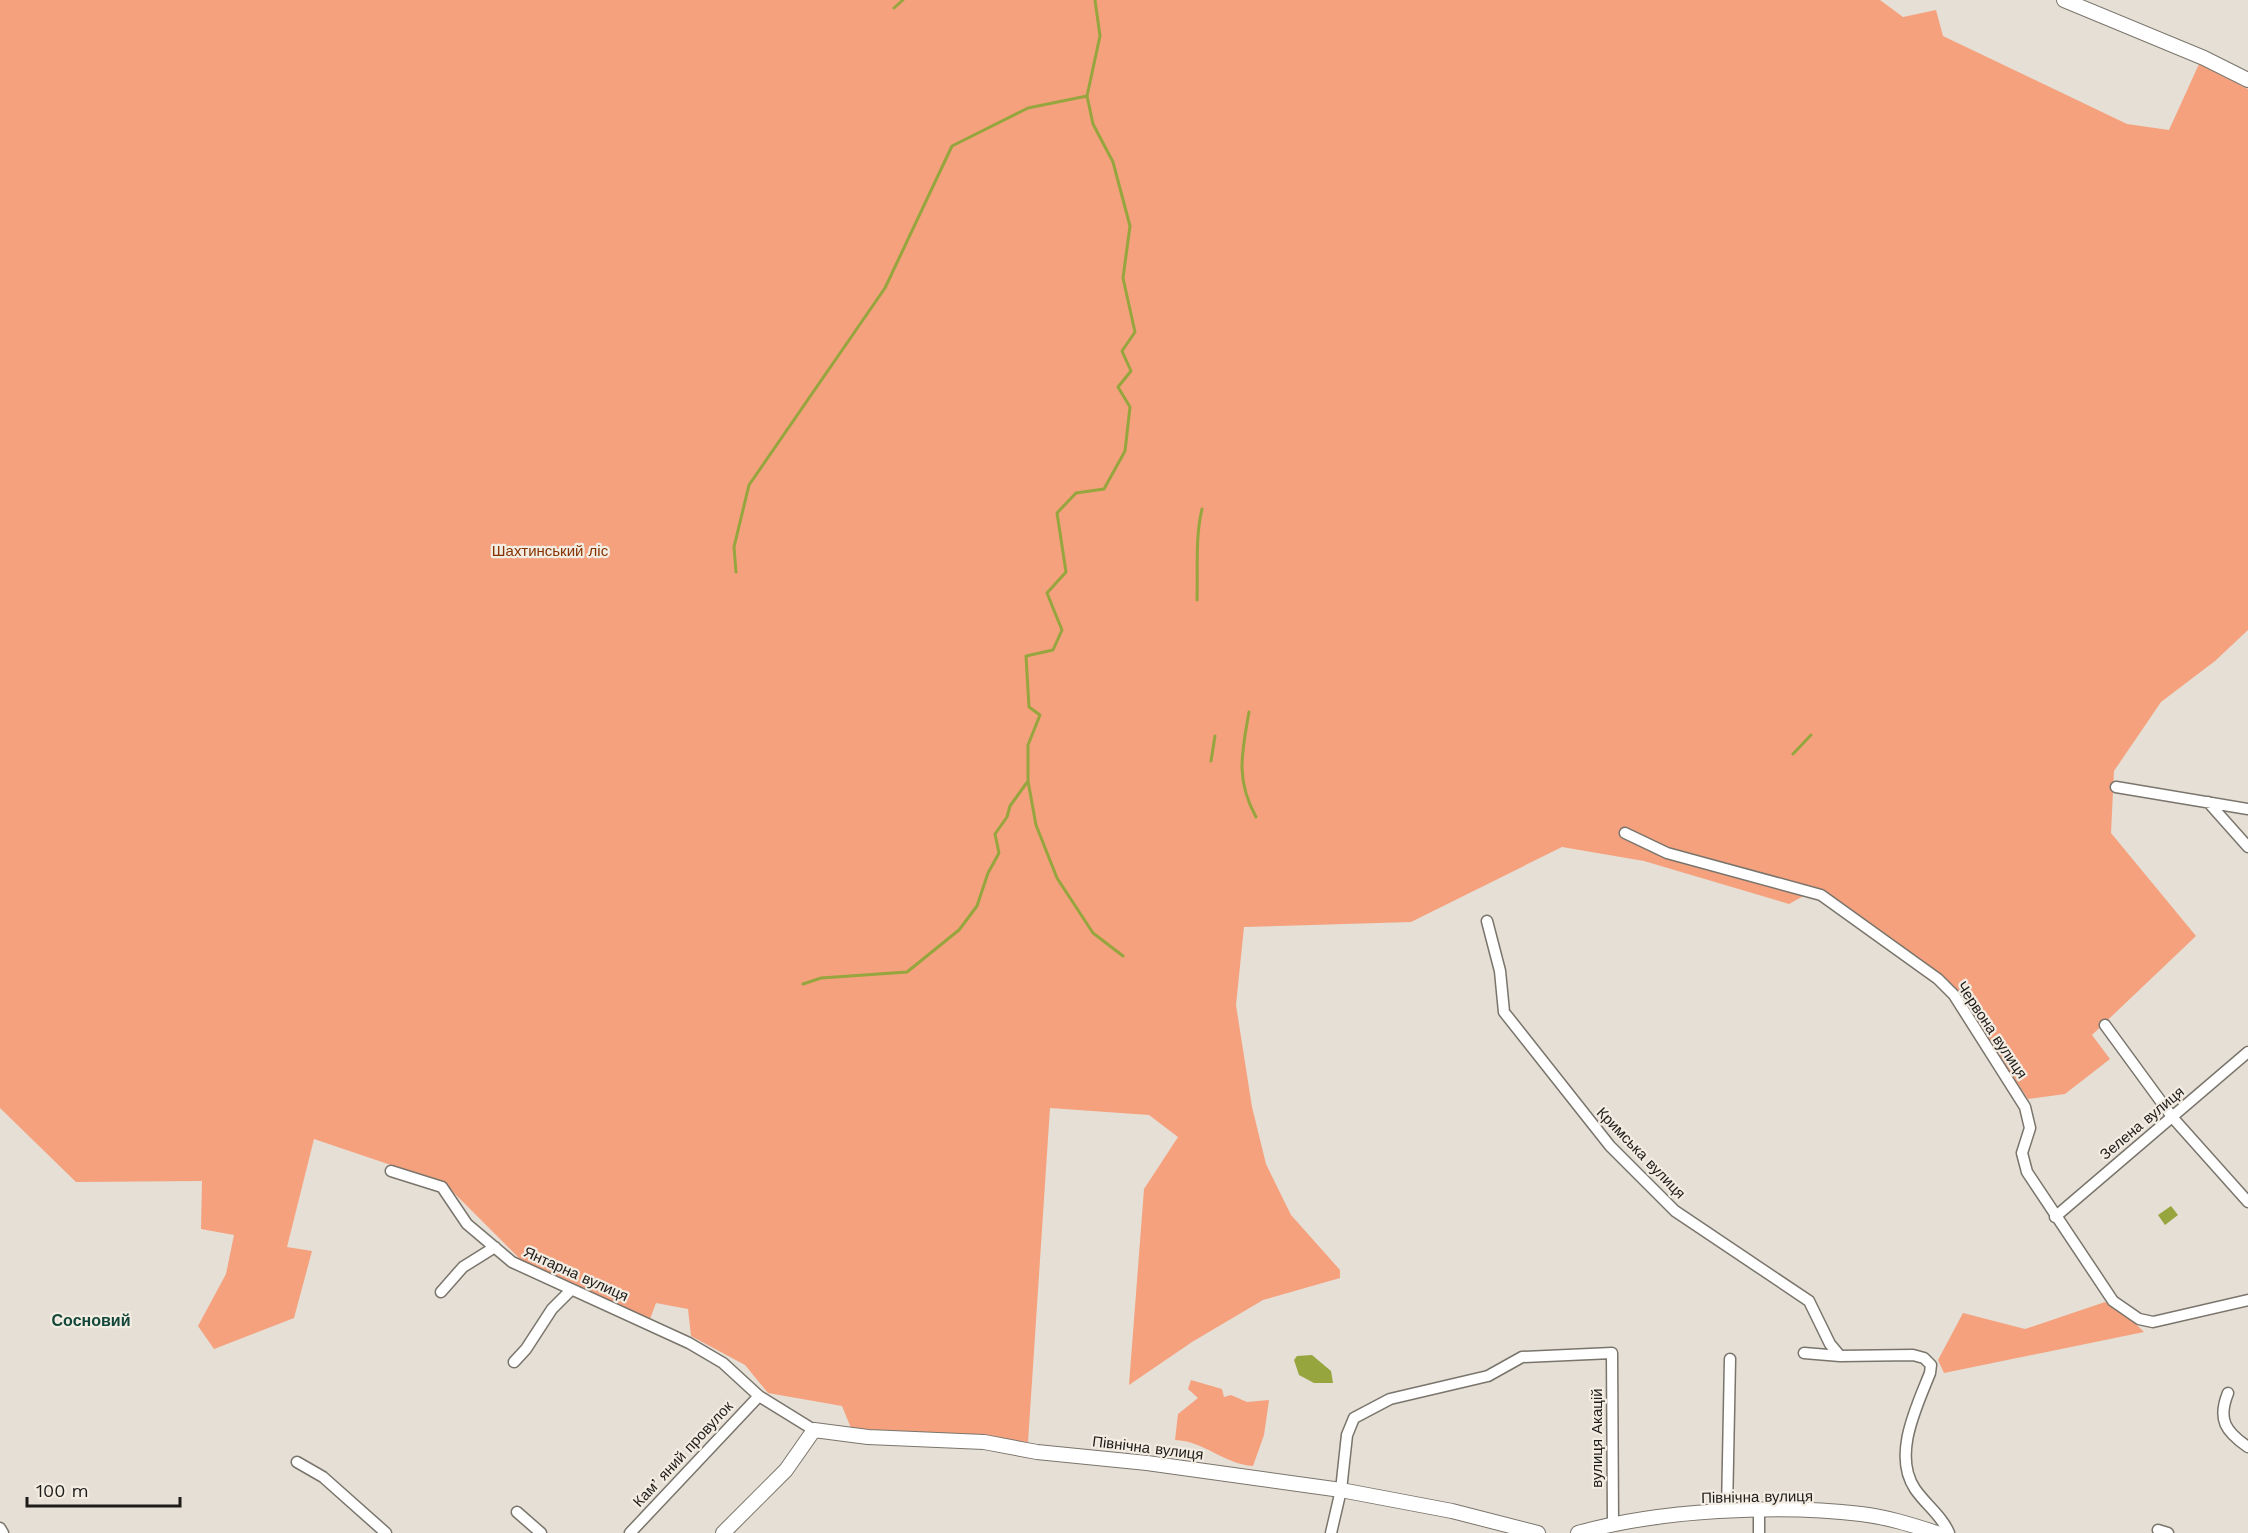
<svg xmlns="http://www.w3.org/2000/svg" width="2248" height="1533" font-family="'Work Sans',sans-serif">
<rect width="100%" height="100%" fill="#e5dfd5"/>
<path fill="#f5a17e" d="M0,0h1880l23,17 33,-7 7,26 184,88 42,6 30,-66 49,25v541l-33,31 -54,41 -47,69 -3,62 85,103 -104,99 18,24 -45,35 -37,5 -79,-117 -131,-94 -29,16 -145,-43 -82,-14 -151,75 -167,5 -8,78 16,102 14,57 25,51 49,55v8l-77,22 -71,42 -63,43 15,-196 34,-52 -29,-22 -99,-7 -22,334 -177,-14 -9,-22 -74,-13 -23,-28 -54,-29 -3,-27 -32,-6 -6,16 -123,-53 -83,-83 -130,-44 -27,108 25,4 -18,67 -80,31 -16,-23 28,-52 8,-39 -33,-6 1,-48 -126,1 -76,-74z
M2105,1302l24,15 15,15 -200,41 -6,-13 25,-47 62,16z
M1191,1380l31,9 2,8 7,-2 16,7 22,-2 -5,35 -11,31c-29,-2 -49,-25 -78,-26l3,-26 20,-16 -10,-9z"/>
<path fill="#96a53e" d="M2171,1206l7,9 -13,10 -7,-10z
M1312,1355l19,16 2,12h-19l-15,-8 -5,-15 3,-4z"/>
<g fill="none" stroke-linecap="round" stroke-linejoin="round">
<path stroke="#96a53e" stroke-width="3" d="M894,8l9,-8
M736,572l-2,-25 15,-62 136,-197 67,-142 76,-38 59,-12
M1197,600c1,-30 -2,-62 5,-91
M1249,712c-7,40 -14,67 7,105
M1793,754l18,-19
M1211,761l4,-25
M1028,781l8,44 21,53 36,55 30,23
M803,984l18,-6 86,-6 52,-42 18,-24 11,-33 11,-20 -4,-19 12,-17 3,-11 18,-25v-36l12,-30 -11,-8 -3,-51 27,-6 9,-20 -15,-37 19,-21 -9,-59 19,-20 28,-4 21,-38 5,-44 -12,-20 13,-16 -9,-20 13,-19 -12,-54 7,-52 -17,-64 -20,-38 -6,-28 13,-60 -5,-36"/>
<g stroke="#7a756c" stroke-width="13">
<path id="street" d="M2116,787l132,22
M2208,802l40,45
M1625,833l42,20 154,42 117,84 16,16 71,112 5,21 -8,25 5,19 86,129 26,18 14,3 95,-22
M1487,921l13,50 4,41 106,134 65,65 134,90 21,43 10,12
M2105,1025l68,93 75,84
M391,1171l51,16 25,37 45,38 177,81 34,20 36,33 55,34
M2055,1217l193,-165
M441,1292l22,-25 32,-20
M1804,1353l36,3 73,-1 11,3 7,7 -1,8c-13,33 -38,82 -15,116 11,16 27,27 34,44
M514,1362l12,-13 26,-40 19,-19
M2228,1393c-11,27 -2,39 20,54
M297,1462l26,15 63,56
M1727,1511l3,-152
M517,1512l24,21
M0,1528l3,5
M2158,1530l10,3
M630,1533l129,-137
M1331,1533l10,-43 6,-55 7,-17 36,-19 98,-23 34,-19 90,-4 1,170
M1759,1533v-22"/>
</g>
<g stroke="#7a756c" stroke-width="16">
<path id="secondary" d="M2064,0l140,58 44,22
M723,1533l63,-63 28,-40 54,7 116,5 53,10 110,11 194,27 111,21 86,22
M1578,1533c79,-23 201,-29 283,-19 26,3 51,11 76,19"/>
</g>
<use href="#street" stroke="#fff" stroke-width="10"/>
<use href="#secondary" stroke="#fff" stroke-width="14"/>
</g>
<g text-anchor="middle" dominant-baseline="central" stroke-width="4.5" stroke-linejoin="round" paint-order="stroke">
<g font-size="15" fill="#863201" stroke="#f2ece2">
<text x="550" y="551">Шахтинський ліс</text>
</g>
<g font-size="15" fill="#1e1c19" stroke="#f2ece2">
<text transform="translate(1992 1030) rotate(56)">Червона вулиця</text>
<text transform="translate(2142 1123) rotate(-40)">Зелена вулиця</text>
<text transform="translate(1641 1153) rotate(46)">Кримська вулиця</text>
<text transform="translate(576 1274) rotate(24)">Янтарна вулиця</text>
<text transform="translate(1597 1438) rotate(-90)">вулиця Акацій</text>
<text transform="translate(1148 1448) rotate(7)">Північна вулиця</text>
<text transform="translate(683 1454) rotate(-47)">Камʼяний провулок</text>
<text transform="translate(1757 1497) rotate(-1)">Північна вулиця</text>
</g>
<g font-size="16" font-weight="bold" fill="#12473a" stroke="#f2ece2">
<text x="91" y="1320">Сосновий</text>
</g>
</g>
<path d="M27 1497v9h153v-9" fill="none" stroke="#1e1c19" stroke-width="3"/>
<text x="36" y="1497" font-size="18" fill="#1e1c19" stroke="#f2ece2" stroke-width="4.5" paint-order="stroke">100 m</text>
</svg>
